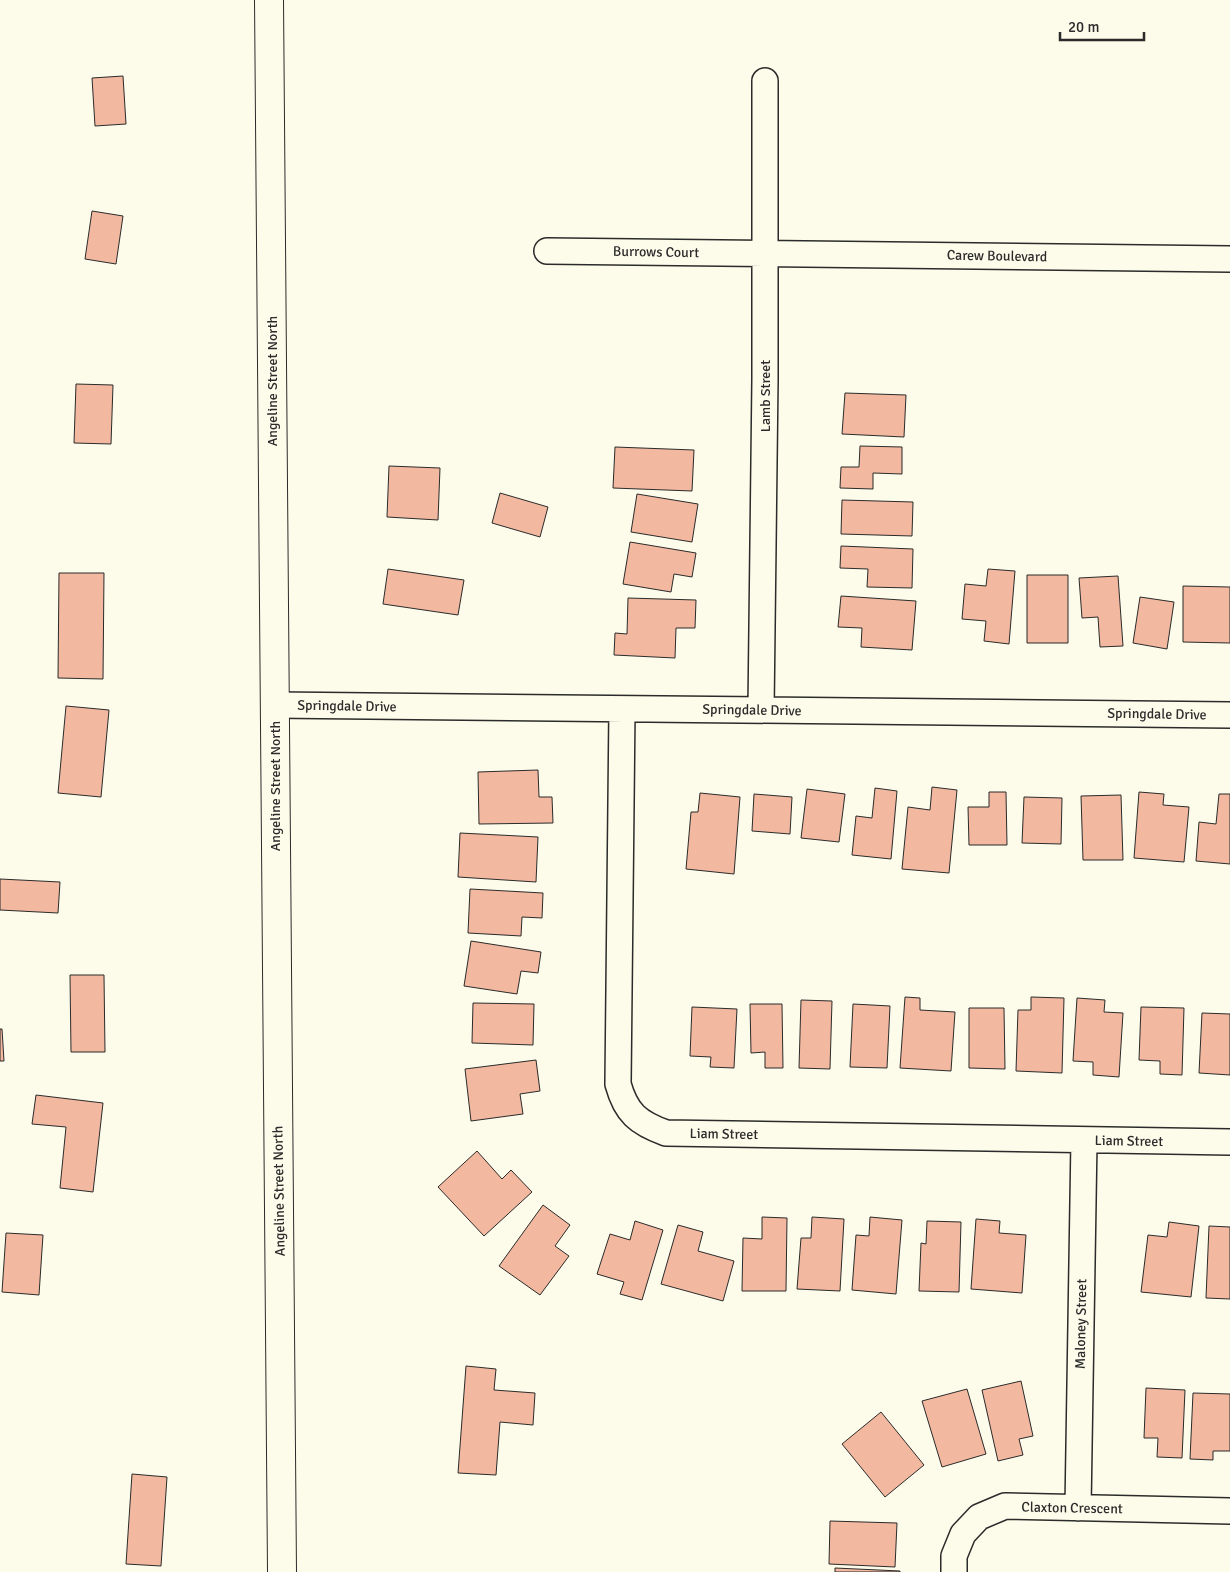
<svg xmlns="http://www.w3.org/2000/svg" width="1230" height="1572" font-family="Signika,sans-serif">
<rect width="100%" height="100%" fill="#fdfbea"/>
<path fill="#f2b8a0" stroke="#2b2b2b" d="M123,76l3,48 -31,2 -3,-48z
M92,211l31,5 -7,48 -31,-5z
M76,384l37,1 -2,59 -37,-1z
M845,393l61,2 -2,42 -62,-3z
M860,446l42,1v27l-29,-1v16l-33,-1 1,-21h18z
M615,447l79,3 -2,41 -79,-3z
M389,466l51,2 -2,52 -51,-3z
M500,493l48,14 -8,30 -48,-14z
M637,494l61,10 -6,38 -61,-10z
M842,500l71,2 -1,34 -71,-2z
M630,542l66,11 -4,24 -18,-3 -3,18 -48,-8z
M841,546l72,3 -1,39 -45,-1 1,-18 -28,-1z
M388,569l76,11 -6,35 -75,-11z
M988,569l27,2 -6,73 -25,-3 2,-20 -24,-2 3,-35 21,2z
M59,573h45l-1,106 -45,-1z
M1027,575h41v68h-41z
M1118,576l5,70 -23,1 -2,-30 -16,1 -3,-40z
M1183,586l47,1v56l-47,-1z
M841,596l75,5 -4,49 -51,-3 1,-19 -24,-1z
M1140,597l34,5 -7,47 -34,-6z
M628,598l68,2 -1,28h-19l-1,30 -61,-3 1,-22 12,1z
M66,706l43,4 -8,87 -43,-4z
M538,770l1,27h13l1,26 -74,1 -1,-52z
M932,787l25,3 -8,83 -47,-4 6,-62 22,3z
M875,788l22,3 -6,68 -39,-4 4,-39 16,2z
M807,789l38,5 -6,48 -38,-4z
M989,792h17l1,53h-38l-1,-38h21z
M1139,792l25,2 -1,11 26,2 -5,55 -50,-4z
M700,793l40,4 -6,77 -48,-5 5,-57h7z
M754,794l38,3 -2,37 -38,-3z
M1219,794h11v70l-34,-3 3,-39 17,2z
M1121,795l2,65h-40l-2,-64z
M1024,797l38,1 -1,46 -39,-1z
M460,833l78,4 -2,45 -78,-5z
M0,879l60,3 -2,31 -58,-3z
M470,889l73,4 -1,25 -20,-1 -1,19 -53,-3z
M471,941l70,11 -3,21 -17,-2 -4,23 -53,-8z
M70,975h34l1,77h-34z
M905,997l15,1v12l35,2 -4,59 -51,-3z
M1031,997l33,1 -2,75 -46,-2 2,-61h13z
M1077,998l28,2 -1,12 19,1 -4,64 -26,-2v-13l-20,-1z
M801,1000l31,1 -2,68 -31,-1z
M473,1003l61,1 -1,41 -61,-2z
M750,1004h32l1,64h-18v-16l-14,1z
M853,1004l37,2 -3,62 -37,-1z
M692,1007l45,2 -3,59 -24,-1 1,-10 -21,-1z
M1141,1007l43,1 -2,67 -22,-1v-13l-21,-1z
M969,1008h35l1,61 -36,-1z
M1202,1013l28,1v61l-31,-2z
M0,1029h2l2,32h-4z
M536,1060l4,31 -20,3 3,20 -52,7 -6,-52z
M36,1095l67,8 -10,89 -33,-4 6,-61 -34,-3z
M477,1151l25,28 9,-9 21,22 -48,44 -46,-49z
M543,1205l27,20 -15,21 14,10 -29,39 -41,-29z
M762,1217l25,1 -1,73h-44l1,-53 19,1z
M812,1217l32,2 -4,72 -43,-2 4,-51h10z
M870,1217l32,3 -6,74 -44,-4 4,-55 13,1z
M976,1219l24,2 -1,12 27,2 -4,58 -51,-4z
M635,1221l28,9 -21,70 -22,-6 4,-12 -27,-8 13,-40 20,6z
M927,1221l34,1 -2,70 -40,-1 2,-48 5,1z
M1169,1222l30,4 -8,71 -50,-5 7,-57 19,2z
M678,1225l25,7 -5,19 36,10 -11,40 -62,-17z
M1209,1226l21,1v72l-24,-1z
M6,1233l37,2 -4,60 -37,-3z
M466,1366l30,3 -2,21 41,3 -2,32 -33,-3 -4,53 -38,-2z
M1021,1381l12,55 -14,3 4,16 -25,6 -16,-71z
M1146,1388l39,2 -3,68 -25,-1 1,-19h-14z
M967,1389l19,65 -44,13 -20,-66z
M1193,1393l37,1v57h-17v9l-23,-1z
M881,1412l43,53 -39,32 -43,-53z
M132,1474l35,3 -6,89 -35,-2z
M830,1521l67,2 -2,44 -66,-3z
M835,1568l65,3v1h-65z"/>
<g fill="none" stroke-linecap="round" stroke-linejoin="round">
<g stroke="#2b2b2b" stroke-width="28">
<path id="minor" d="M547,251l683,8
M274,705l956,10
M622,709l-4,375c8,29 20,39 48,49l564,9
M761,710l4,-331v-298
M1078,1508l6,-368
M954,1572v-16l9,-22 16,-17 26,-11 225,5"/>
</g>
<g stroke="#2b2b2b" stroke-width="30">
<path id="secondary" d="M269,0l13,1572"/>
</g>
<use href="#minor" stroke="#fdfbea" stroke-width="25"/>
<use href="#secondary" stroke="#fdfbea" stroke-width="28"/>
</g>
<g text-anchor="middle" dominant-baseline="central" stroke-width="4" stroke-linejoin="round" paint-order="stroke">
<g font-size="14" fill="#2b2b2b" stroke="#fdfbea">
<text transform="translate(656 252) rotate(1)">Burrows Court</text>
<text transform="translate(997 256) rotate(1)">Carew Boulevard</text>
<text transform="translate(272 381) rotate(-90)">Angeline Street North</text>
<text transform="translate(765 396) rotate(-90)">Lamb Street</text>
<text transform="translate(347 706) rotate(1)">Springdale Drive</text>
<text transform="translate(752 710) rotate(1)">Springdale Drive</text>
<text transform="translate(1157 714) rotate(1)">Springdale Drive</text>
<text transform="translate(275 786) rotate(-90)">Angeline Street North</text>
<text transform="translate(724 1134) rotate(1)">Liam Street</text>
<text transform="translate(1129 1141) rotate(1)">Liam Street</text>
<text transform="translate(279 1191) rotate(-91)">Angeline Street North</text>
<text transform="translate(1081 1324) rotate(-89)">Maloney Street</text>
<text transform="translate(1072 1508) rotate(1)">Claxton Crescent</text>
</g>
</g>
<path d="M1060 32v8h84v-8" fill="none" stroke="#2b2b2b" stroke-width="2.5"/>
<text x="1068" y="32" font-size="15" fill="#2b2b2b" stroke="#fdfbea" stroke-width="4" paint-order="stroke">20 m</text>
</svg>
